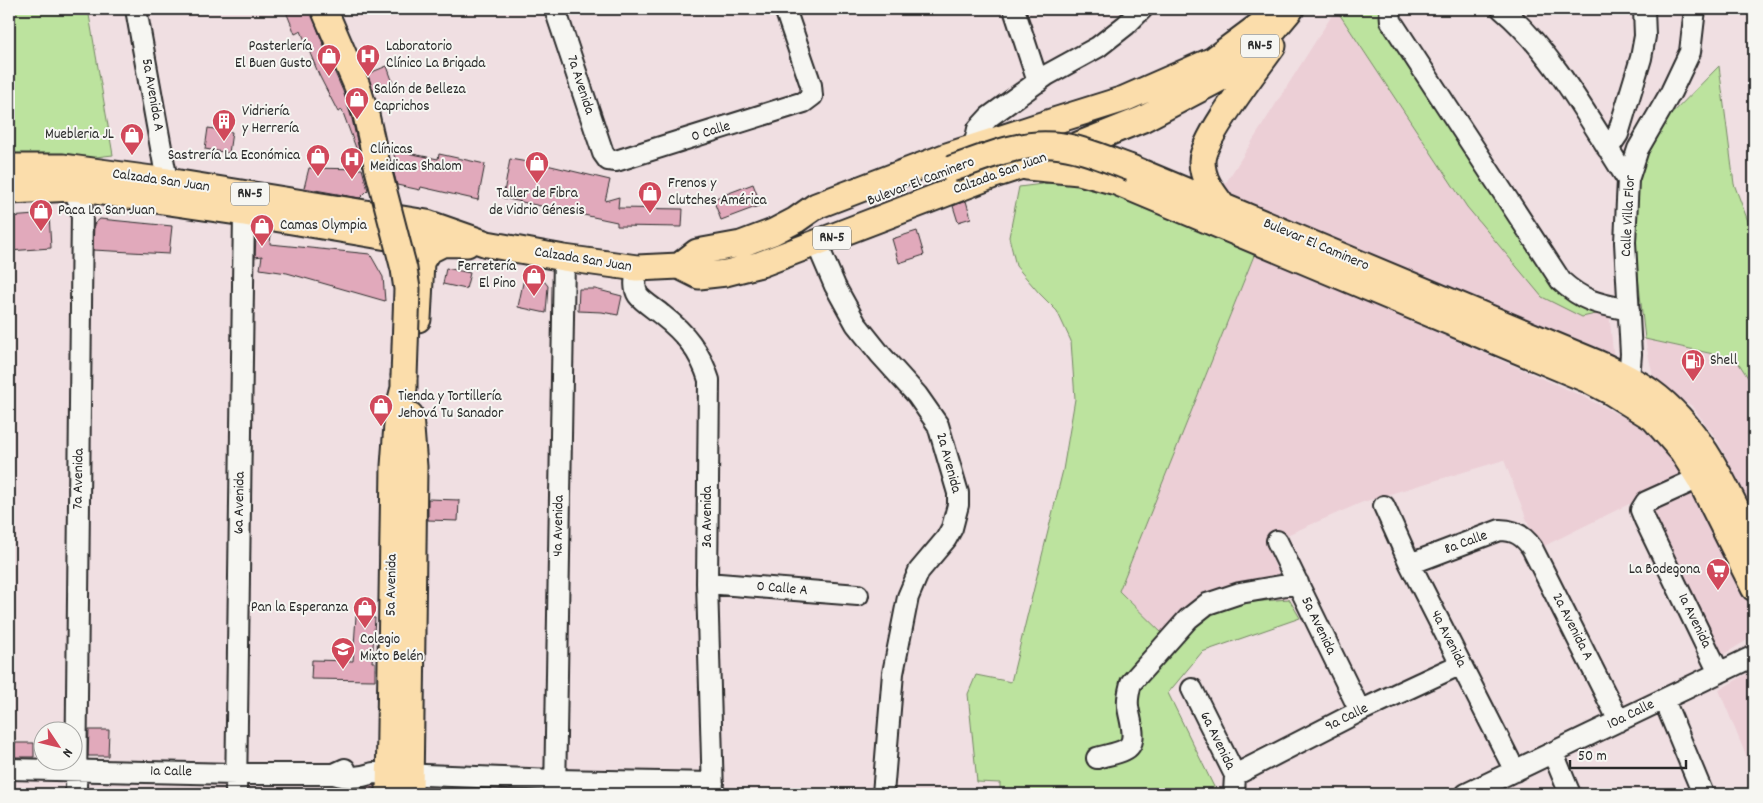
<svg xmlns="http://www.w3.org/2000/svg" width="1763" height="803" font-family="Dekko,sans-serif">
<rect width="100%" height="100%" fill="#f0dfe2"/>
<filter id="ink" filterUnits="userSpaceOnUse"><feTurbulence type="fractalNoise" baseFrequency=".02" numOctaves="2"/><feDisplacementMap in="SourceGraphic" scale="10" xChannelSelector="R" yChannelSelector="G"/><feConvolveMatrix kernelMatrix="1 2 1 2 8 2 1 2 1" color-interpolation-filters="sRGB"/></filter>
<g filter="url(#ink)">
<path fill="#eccfd6" d="M1336,9l131,198 142,104 5,51 -394,-170z
M1255,253l325,142 67,34 25,27 82,149v31l-43,26 -76,-161 -97,48 -34,-89 -141,42 -97,42 23,55 -65,5 -54,37 -51,-50z
M1645,339l91,20 18,28v128l-36,-74 -26,-35 -38,-24z
M1754,670v105l-35,-85z"/>
<path fill="#bce39e" stroke="#748764" d="M9,9h79l25,146 -104,12z
M1336,9h47l192,280 34,22 -27,6 -40,-20 -75,-90z
M1719,66l15,118 20,53v150l-18,-28 -91,-20 -13,-116 3,-53 24,-43z
M1058,182l39,5 158,66 -136,338 51,50 54,-37 65,-5 11,19 -98,34 -34,41 49,100 -3,1h-214v-11l-23,-1 -9,-88 8,-19 35,7 52,-212 12,-71 -4,-58 -14,-30 -18,-18 -23,-27 -7,-29 10,-50z"/>
<path fill="#e1a9bb" stroke="#2b2b2b" d="M285,9h25l16,43 17,39 9,28 11,48 -21,-57 -4,2 -19,-37 -18,-44 -6,3z
M387,66l6,17 -20,8 -6,-17z
M208,128l24,4 -3,21 -24,-4z
M392,150l46,9 1,-5 46,10 -7,36 -57,-13 -1,3 -23,-5 -6,-23 5,-2z
M510,159l41,7 59,14 -5,21 14,-4 -1,11 65,1 -1,18 -65,-1v-4l-114,-24z
M309,168l53,1 6,21 -8,8 -56,-10z
M753,184l8,21 -40,15 -8,-21z
M966,201l5,17 -13,4 -5,-16z
M49,214l2,34 -42,3v-34z
M100,219l72,7 -3,28 -76,-4 1,-26z
M917,231l7,24 -25,8 -7,-24z
M261,233l10,1 -1,10 100,10 13,23 2,24 -98,-28 -27,-4 2,-13 -7,1 1,-20z
M446,268l24,5 -4,16 -23,-5z
M524,278l20,3 4,5 -2,27 -28,-6z
M579,289h16l27,7 -4,19 -16,-3 -24,-1z
M428,499l31,1 -1,21 -30,-1z
M356,616l19,2 -3,44h3v18l-64,-1 1,-19 41,1z
M89,730h20l-1,26h-20z
M9,743h25v14h-25z
M375,785v9h-13l1,-6z"/>
<g fill="none" stroke-linecap="round" stroke-linejoin="round">
<g stroke="#2b2b2b" stroke-width="24">
<path id="minor" d="M136,9l31,172
M555,9l48,144 5,7 8,1 188,-59 8,-6 -1,-11 -26,-76
M1014,9l24,73
M1390,9l1,12 170,260c23,21 38,23 68,29
M1502,9c52,44 89,114 126,171
M974,147l4,-18 11,-12 58,-42 51,-28 28,-22 16,-16
M1608,149l10,-15 23,-76 4,-22 -1,-27
M68,177l14,32 -6,585
M817,244l18,42 21,38 24,30 37,41 21,30 20,68v12l-6,23 -6,11 -27,32 -11,26 -15,76 -10,121
M637,268c-1,9 -4,19 1,27 5,7 17,14 24,20 23,18 38,36 47,65l-2,203 6,211
M1629,378l2,-24 -6,-112 3,-62 10,-31 33,-57 19,-40 5,-43
M1699,478l-53,24 -5,8 4,10 74,153
M1384,506l26,58 105,207
M1277,541l83,170
M1410,564l90,-34c15,0 24,6 32,18l87,173
M707,583l151,12
M1192,689l43,86 -1,19
M1664,700l39,94
M1553,753l17,41
M1097,758c9,-3 19,-4 27,-8 16,-7 5,-31 4,-44 -1,-8 1,-15 3,-23l57,-64 19,-15 33,-11 58,-10
M9,769l227,5h98l11,-5
M334,774c15,4 25,4 39,-1l182,7 158,3
M1235,775l125,-64 101,-47
M236,794l8,-581
M555,794l9,-536
M1466,794l288,-138"/>
</g>
<g stroke="#2b2b2b" stroke-width="29">
<path id="major" d="M324,9l33,77 9,29 12,54
M9,167h54l104,14 260,42 60,21 77,14 73,10 42,-2 20,10 27,-3 35,-9 233,-89 49,-16 100,-40 80,-42 37,-31 31,-37
M1027,167l52,5 37,10 472,198 23,12 42,26 29,33 17,27 55,110
M1131,168l466,195c18,8 37,17 54,29 51,37 76,98 103,153
M9,191l65,-3 170,25 179,30 44,1
M1222,205c-10,-13 -20,-26 -20,-44 1,-24 55,-92 71,-115
M679,266l18,-14 44,-8 32,-12 23,-12 20,-14 131,-50 107,-35 70,-22 89,-39 47,-35 6,-7
M418,319l3,-57 7,-11 14,-7
M410,415l4,52 -4,327
M389,794l5,-328 4,-55 6,-23v-11"/>
</g>
<use href="#minor" stroke="#f6f6f2" stroke-width="20"/>
<use href="#major" stroke="#fbddab" stroke-width="25"/>
<g stroke="#2b2b2b" stroke-width="29" stroke-linecap="butt">
<path id="major-bridge" d="M378,169l26,100 3,20 -3,88
M951,169c32,-11 67,-27 102,-24 27,2 53,14 78,23"/>
</g>
<use href="#major-bridge" stroke="#fbddab" stroke-width="25"/>
</g>
</g>
<defs>
<g id="shop-pin" transform="scale(1.25)"><path d="M0 17L-7.5 6A9.5 9.5 0 1 1 7.5 6Z" fill="#d1495b" stroke="#f6f6f2"/><path d="M-5-2.5h2.3a2.7 3.5 0 0 1 5.4 0H5L5.5 6h-11ZM-1.5-2.5h3a1.5 2.3 0 0 0-3 0Z" fill="#fff"/></g>
<g id="hospital-pin" transform="scale(1.25)"><path d="M0 17L-7.5 6A9.5 9.5 0 1 1 7.5 6Z" fill="#d1495b" stroke="#f6f6f2"/><path d="M-5-5h3v3.5h4V-5h3V5h-3V1.5h-4V5h-3Z" fill="#fff"/></g>
<g id="building-pin" transform="scale(1.25)"><path d="M0 17L-7.5 6A9.5 9.5 0 1 1 7.5 6Z" fill="#d1495b" stroke="#f6f6f2"/><path d="M-4-6H4V6H1V3H-1V6H-4ZM-2.5-4.3h1.7v1.8h-1.7ZM.8-4.3h1.7v1.8H.8ZM-2.5-1h1.7V.8h-1.7ZM.8-1h1.7V.8H.8Z" fill="#fff"/></g>
<g id="fuel-pin" transform="scale(1.25)"><path d="M0 17L-7.5 6A9.5 9.5 0 1 1 7.5 6Z" fill="#d1495b" stroke="#f6f6f2"/><path d="M-5.5-6h7V0h2V4h1.3V-2.5L3-4.5l.8-.8L6-3V5H2.5V1h-1V6h-7ZM-4.2-4.7v3.2H.2V-4.7Z" fill="#fff"/></g>
<g id="supermarket-pin" transform="scale(1.25)"><path d="M0 17L-7.5 6A9.5 9.5 0 1 1 7.5 6Z" fill="#d1495b" stroke="#f6f6f2"/><path d="M-6-5.5h2.5l.6 2H6L4.5 2H-2.5L-4.4-4H-6ZM-1.5 3.2a1.3 1.3 0 1 0 .1 0ZM3 3.2a1.3 1.3 0 1 0 .1 0Z" fill="#fff"/></g>
<g id="school-pin" transform="scale(1.25)"><path d="M0 17L-7.5 6A9.5 9.5 0 1 1 7.5 6Z" fill="#d1495b" stroke="#f6f6f2"/><path d="M0-5L7-2L0 1L-7-2ZM-4 1L0 2.5L4 1V4Q0 6-4 4Z" fill="#fff"/></g>
</defs>
<g fill-rule="evenodd">
<use href="#shop-pin" x="329" y="56"/>
<use href="#hospital-pin" x="368" y="56"/>
<use href="#shop-pin" x="357" y="99"/>
<use href="#building-pin" x="224" y="121"/>
<use href="#shop-pin" x="132" y="135"/>
<use href="#shop-pin" x="318" y="156"/>
<use href="#hospital-pin" x="352" y="159"/>
<use href="#shop-pin" x="537" y="163"/>
<use href="#shop-pin" x="650" y="193"/>
<use href="#shop-pin" x="41" y="211"/>
<use href="#shop-pin" x="262" y="226"/>
<use href="#shop-pin" x="534" y="276"/>
<use href="#fuel-pin" x="1693" y="361"/>
<use href="#shop-pin" x="381" y="406"/>
<use href="#supermarket-pin" x="1718" y="570"/>
<use href="#shop-pin" x="365" y="608"/>
<use href="#school-pin" x="343" y="649"/>
</g>
<g text-anchor="middle" dominant-baseline="central" stroke-width="4" stroke-linejoin="round" paint-order="stroke">
<g fill="#f6f6f2" stroke="#686867" stroke-width="1">
<rect x="1241" y="34.5" width="38" height="23" rx="4"/>
<rect x="231" y="182.5" width="38" height="23" rx="4"/>
<rect x="813" y="226.5" width="38" height="23" rx="4"/>
</g>
<g font-size="14" font-weight="bold" fill="#2b2b2b">
<text x="1260" y="46">RN-5</text>
<text x="250" y="194">RN-5</text>
<text x="832" y="238">RN-5</text>
</g>
<g font-size="15" fill="#2b2b2b" stroke="#f6f6f2" text-anchor="start">
<text x="312" y="47" text-anchor="end">Pasterlería<tspan x="312" dy="17">El Buen Gusto</tspan></text>
<text x="386" y="47">Laboratorio<tspan x="386" dy="17">Clínico La Brigada</tspan></text>
<text x="374" y="90">Salón de Belleza<tspan x="374" dy="17">Caprichos</tspan></text>
<text x="242" y="112">Vidriería<tspan x="242" dy="17">y Herrería</tspan></text>
<text x="114" y="135" text-anchor="end">Muebleria JL</text>
<text x="370" y="150">Clínicas<tspan x="370" dy="17">Meidicas Shalom</tspan></text>
<text x="300" y="156" text-anchor="end">Sastrería La Económica</text>
<text x="668" y="184">Frenos y<tspan x="668" dy="17">Clutches América</tspan></text>
<text x="537" y="194" text-anchor="middle">Taller de Fibra<tspan x="537" dy="17">de Vidrio Génesis</tspan></text>
<text x="58" y="211">Paca La San Juan</text>
<text x="280" y="226">Camas Olympia</text>
<text x="516" y="267" text-anchor="end">Ferretería<tspan x="516" dy="17">El Pino</tspan></text>
<text x="1710" y="361">Shell</text>
<text x="398" y="397">Tienda y Tortillería<tspan x="398" dy="17">Jehová Tu Sanador</tspan></text>
<text x="1700" y="570" text-anchor="end">La Bodegona</text>
<text x="348" y="608" text-anchor="end">Pan la Esperanza</text>
<text x="360" y="640">Colegio<tspan x="360" dy="17">Mixto Belén</tspan></text>
</g>
<g font-size="15" fill="#2b2b2b" stroke="#f6f6f2">
<text transform="translate(580 85) rotate(72)">7a Avenida</text>
<text transform="translate(152 95) rotate(80)">5a Avenida A</text>
<text transform="translate(711 132) rotate(-17)">0 Calle</text>
<text transform="translate(1000 174) rotate(-20)">Calzada San Juan</text>
<text transform="translate(161 181) rotate(8)">Calzada San Juan</text>
<text transform="translate(921 182) rotate(-21)">Bulevar El Caminero</text>
<text transform="translate(1629 216) rotate(-87)">Calle Villa Flor</text>
<text transform="translate(1316 245) rotate(23)">Bulevar El Caminero</text>
<text transform="translate(583 260) rotate(9)">Calzada San Juan</text>
<text transform="translate(948 463) rotate(75)">2a Avenida</text>
<text transform="translate(79 479) rotate(-89)">7a Avenida</text>
<text transform="translate(240 503) rotate(-89)">6a Avenida</text>
<text transform="translate(708 517) rotate(-90)">3a Avenida</text>
<text transform="translate(559 526) rotate(-89)">4a Avenida</text>
<text transform="translate(1466 543) rotate(-20)">8a Calle</text>
<text transform="translate(392 585) rotate(-89)">5a Avenida</text>
<text transform="translate(782 589) rotate(5)">0 Calle A</text>
<text transform="translate(1694 621) rotate(64)">1a Avenida</text>
<text transform="translate(1318 626) rotate(64)">5a Avenida</text>
<text transform="translate(1572 627) rotate(63)">2a Avenida A</text>
<text transform="translate(1448 639) rotate(63)">4a Avenida</text>
<text transform="translate(1631 715) rotate(-26)">10a Calle</text>
<text transform="translate(1347 718) rotate(-26)">9a Calle</text>
<text transform="translate(1217 741) rotate(64)">6a Avenida</text>
<text transform="translate(171 772) rotate(1)">1a Calle</text>
</g>
</g>
<rect width="1763" height="803" fill="none" stroke="#f6f6f2" stroke-width="30"/>
<rect x="15" y="15" width="1733" height="773" fill="none" stroke="#2b2b2b" stroke-width="2" filter="url(#ink)"/>
<g transform="translate(58 746) rotate(125)"><circle r="24" fill="#f6f6f2" stroke="#a5a5a2"/>
<path d="M0-4L9 19L0 12L-9 19Z" fill="#d1495b"/>
<text y="-8" font-size="14" font-weight="bold" text-anchor="middle" fill="#2b2b2b">N</text>
</g>
<path d="M1570 760v8h116v-8" fill="none" stroke="#2b2b2b" stroke-width="2.5"/>
<text x="1578" y="760" font-size="15" fill="#2b2b2b" stroke="#f6f6f2" stroke-width="4" paint-order="stroke">50 m</text>
</svg>
